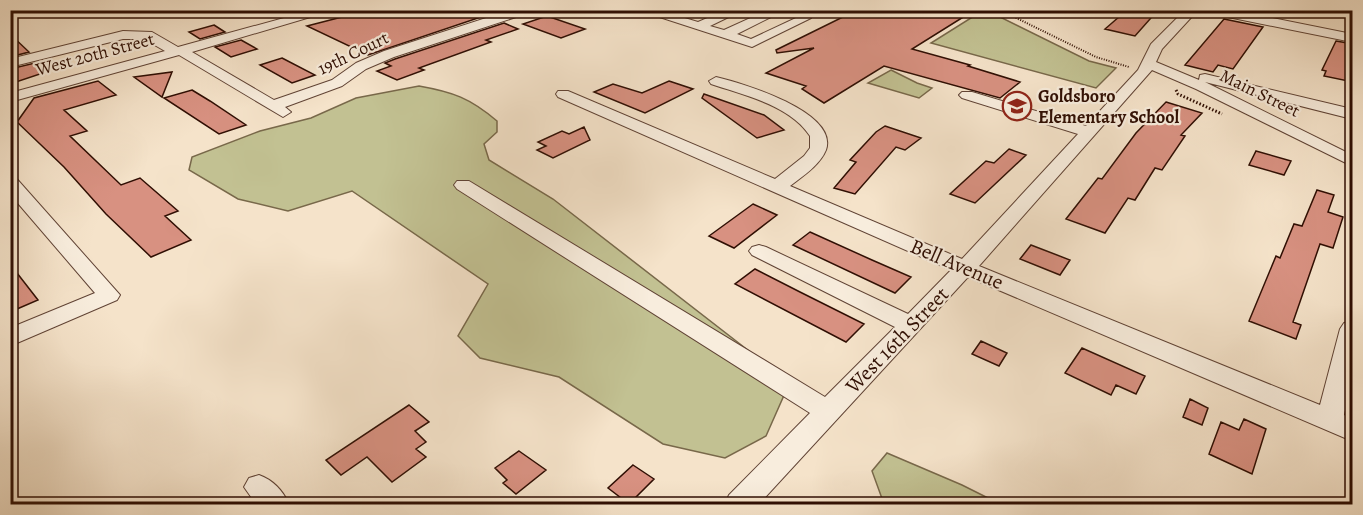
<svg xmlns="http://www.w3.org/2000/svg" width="1363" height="515" font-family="Alegreya,serif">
<rect width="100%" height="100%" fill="#f5e3ca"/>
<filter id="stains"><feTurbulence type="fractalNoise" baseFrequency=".00333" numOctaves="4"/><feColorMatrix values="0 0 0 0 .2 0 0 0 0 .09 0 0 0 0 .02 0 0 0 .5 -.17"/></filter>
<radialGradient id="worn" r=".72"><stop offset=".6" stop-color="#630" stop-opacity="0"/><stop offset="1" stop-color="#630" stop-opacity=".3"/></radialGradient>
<path fill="#c2c192" stroke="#78684a" stroke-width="1.5" d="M982,11h6l101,50 27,7 -20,20 -165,-45z
M891,70l26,13 15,5 -13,10 -51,-15z
M419,86c34,6 51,12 78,35v11l-13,12 5,16 64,39 214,166 18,28 -19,43 -41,22 -62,-14 -104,-67 -79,-19 -22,-22 30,-52 -136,-93 -64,20 -50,-12 -49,-29 3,-13 68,-26 51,-13 45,-20z
M887,453l75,32 38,19h-116l-12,-33z"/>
<path fill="#d89181" stroke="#2f0e03" stroke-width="1.5" d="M369,10h100l15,6 -116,39 -61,-29z
M857,10h86l22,6 -53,33 58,16 -2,1 52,16 -20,16 -116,-32 -60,37 -22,-14 4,-3 -40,-13 48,-25 -37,5 -1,-3z
M1127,10h31l-23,26 -30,-7z
M547,16l38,13 -24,9 -38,-14z
M1224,19l39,8 -30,42 -15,-4 -5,7 -28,-7z
M504,23l14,6 -32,11 5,2 -72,26 5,2 -27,10 -20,-9 14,-5 -6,-3 10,-4z
M214,25l11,7 -25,7 -11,-7z
M10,34l19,18 -19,5z
M241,40l16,9 -26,8 -16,-10z
M1336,41l17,3v27l-5,10 -24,-5 2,-5 -4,-1z
M282,58l33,17 -23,8 -32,-18z
M39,62l10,9 -39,13v-15z
M172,72l-10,25 -28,-20z
M98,81l18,14 -52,15 23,21 -17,5 51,49 19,-7 38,33 -13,5 26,24 -40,17 -45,-43 -42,-47 -47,-45 17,-24z
M669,81l24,8 -48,24 -51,-21 19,-8 29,9z
M192,90l18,11 36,24 -27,9 -55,-36z
M704,94l60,21 20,15 -27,8 -55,-40z
M1166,102l36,11 -21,22 4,1 -23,34 -7,-2 -20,32 -7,-2 -23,35 -39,-14 32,-41 4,1 34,-46z
M885,126l36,12 -16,12 -9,-3 -41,47 -21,-6 22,-26 -6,-2 26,-28z
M584,127l6,13 -37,18 -16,-8 9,-4 -8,-4 24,-11 7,3z
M1009,149l17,6 -51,48 -25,-9 36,-33 8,2z
M1256,151l35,10 -7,14 -35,-10z
M1317,190l17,5 -6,17 15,5 -10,31 -13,-4 -27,78 8,3 -5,14 -47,-18 27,-65 4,2 14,-34 8,2z
M753,204l24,11 -43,33 -25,-12z
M810,232l62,28 39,17 -16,16 -102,-48z
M1031,245l39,15 -10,15 -40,-16z
M10,264l28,36 -28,12z
M755,269l45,23 64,32 -18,18 -111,-58z
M981,341l26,12 -8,13 -27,-12z
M1082,348l63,28 -9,18 -20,-9 -5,10 -46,-22z
M1190,399l18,9 -6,17 -19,-8z
M409,405l20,17 -14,9 11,11 -10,7 10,8 -34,25 -25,-25 -26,18 -15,-15z
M1244,419l22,10 -14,45 -43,-20 12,-32 18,8z
M519,451l27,19 -30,24 -13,-11 4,-3 -12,-12z
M633,465l21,14 -25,25 -21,-16z"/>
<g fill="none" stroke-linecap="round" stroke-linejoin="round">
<g stroke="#604335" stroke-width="2">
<path id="minor" d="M313,10h21l-142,42 82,48 58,-20 24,-17 28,-12 127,-41 13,2 -2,3 -128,42 -28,12 -24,17 -57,21 6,5 -8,5 -104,-62 -169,47v-9l155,-42 -21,-12h-21l-113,28v-8l113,-28 29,1 26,15z
M638,10h20l40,12 28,-12h17l-33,16 14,4 44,-20h17l-48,24 14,5 47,-22 -12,-7 23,2 2,6 -59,29z
M1185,10h13l-36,39 -6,13 43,18 1,-5 5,-1 147,35v10l-147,-37 147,73v11l-156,-77 -44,-19 -173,196 341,139 20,-76 4,-6 8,-2v56l-8,38 8,4v22l-384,-164 -209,227h-34l4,-9 81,-82 -353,-224 -3,-4 3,-4h12l356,216 70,-70 -143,-72 -3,-4 3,-4 7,-2 7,2 142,67 43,-44 -393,-173 -2,-3 2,-3h10l207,88 29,-23 6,-8v-12c-20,-31 -67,-41 -99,-52l-2,-3 7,-4c26,6 123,35 110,73 -6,15 -23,26 -36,36l172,73 116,-125 -116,-36 -3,-3 3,-3h10l114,34 52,-56 13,-26z
M1207,10h26l119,24v8l-139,-28z
M10,177l6,1 104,117 -3,5 -107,46v-18l85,-35 -85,-99z
M259,475c14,5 24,16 30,29h-33l-12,-17 5,-9z"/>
</g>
<path stroke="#2f0e03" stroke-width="2" stroke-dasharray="1 1.5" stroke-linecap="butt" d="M1000,10l96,47 33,10"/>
<path stroke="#2f0e03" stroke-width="3" stroke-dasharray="1.5 2" stroke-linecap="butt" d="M1176,90l2,4 44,20"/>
<use href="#minor" fill="#f8eddd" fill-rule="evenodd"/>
</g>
<defs>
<g id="school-ring" transform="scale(1.5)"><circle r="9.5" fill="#f8eddd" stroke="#8f2418" stroke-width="1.5"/><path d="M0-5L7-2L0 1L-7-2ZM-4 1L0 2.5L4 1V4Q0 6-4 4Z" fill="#8f2418"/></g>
</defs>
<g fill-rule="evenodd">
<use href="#school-ring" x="1017" y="106"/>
</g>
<g text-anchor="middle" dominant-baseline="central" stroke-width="4.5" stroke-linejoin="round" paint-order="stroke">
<g font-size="18" fill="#2f0e03" stroke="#f8eddd">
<text transform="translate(353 53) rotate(-26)">19th Court</text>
<text transform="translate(95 54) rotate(-15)">West 20th Street</text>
<text transform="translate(1260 93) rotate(26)">Main Street</text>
</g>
<g font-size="18" font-weight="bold" fill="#2f0e03" stroke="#f8eddd" text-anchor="start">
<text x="1038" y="96">Goldsboro<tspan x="1038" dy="21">Elementary School</tspan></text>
</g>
<g font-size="21" fill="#2f0e03" stroke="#f8eddd">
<text transform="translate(957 264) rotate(23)">Bell Avenue</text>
<text transform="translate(897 340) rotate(-46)">West 16th Street</text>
</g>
</g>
<rect width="1363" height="515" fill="none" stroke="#f5e3ca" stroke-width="36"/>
<rect x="12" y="12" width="1339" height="491" fill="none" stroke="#2f0e03" stroke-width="3"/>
<rect x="18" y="18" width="1327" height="479" fill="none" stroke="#2f0e03" stroke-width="1.5"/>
<rect width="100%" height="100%" filter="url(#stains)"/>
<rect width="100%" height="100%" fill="url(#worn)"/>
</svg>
